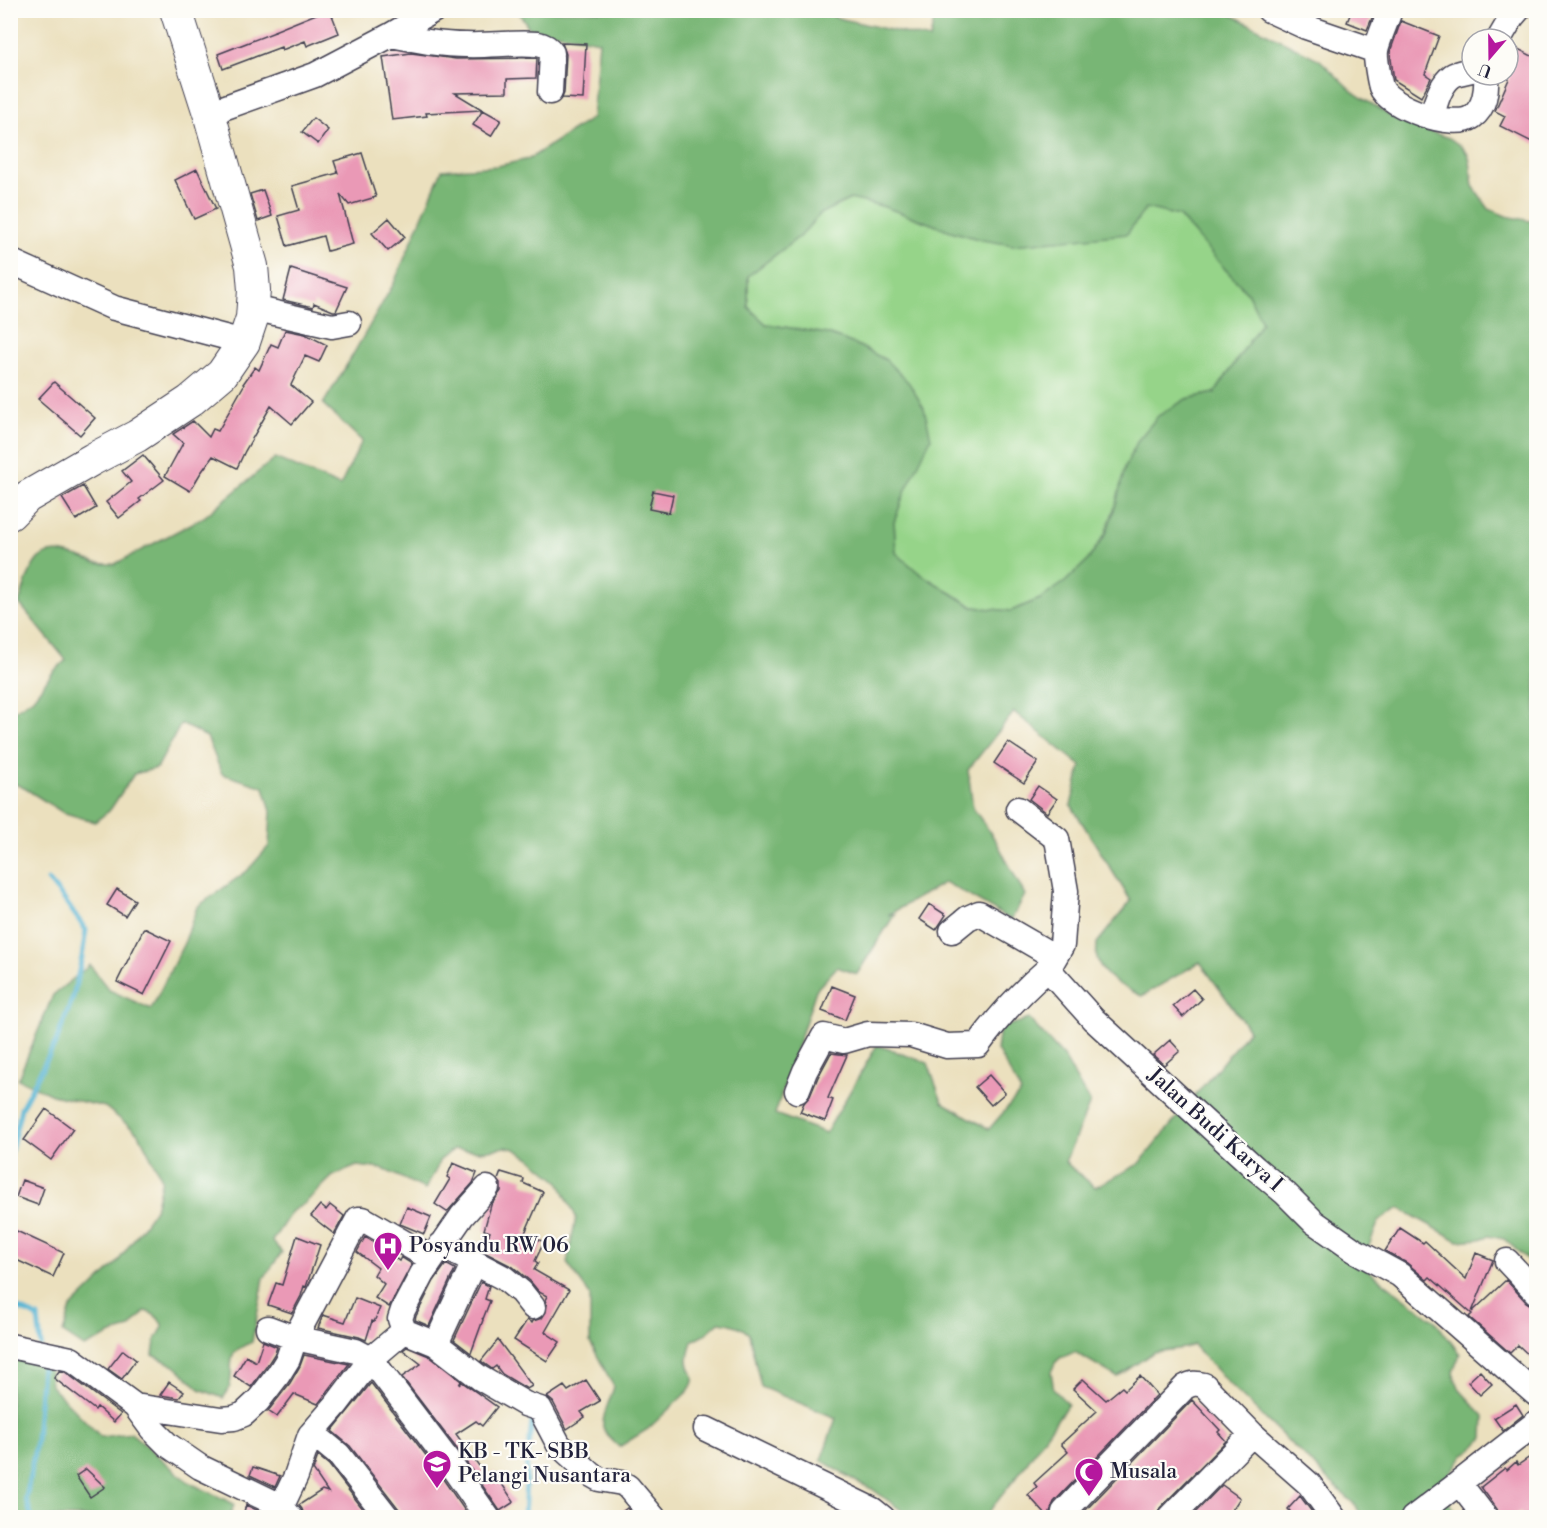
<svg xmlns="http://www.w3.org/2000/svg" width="1547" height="1528" font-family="'Libre Bodoni',serif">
<rect width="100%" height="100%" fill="#fdfcf7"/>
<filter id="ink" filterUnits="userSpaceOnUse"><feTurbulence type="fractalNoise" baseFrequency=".0167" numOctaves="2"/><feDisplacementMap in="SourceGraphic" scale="12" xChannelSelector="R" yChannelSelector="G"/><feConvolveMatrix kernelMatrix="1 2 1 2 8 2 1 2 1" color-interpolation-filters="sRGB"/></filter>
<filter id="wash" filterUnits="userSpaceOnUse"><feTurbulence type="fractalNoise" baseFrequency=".008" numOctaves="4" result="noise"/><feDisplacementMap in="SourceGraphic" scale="24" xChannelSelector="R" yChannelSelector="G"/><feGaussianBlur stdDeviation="1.35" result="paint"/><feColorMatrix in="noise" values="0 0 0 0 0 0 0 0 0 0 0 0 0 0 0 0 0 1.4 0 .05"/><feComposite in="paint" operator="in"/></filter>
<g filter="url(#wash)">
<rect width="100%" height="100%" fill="#ebe0be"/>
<path fill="#96d489" stroke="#5c7b62" stroke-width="1.5" d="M851,199l31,7 69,25 31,9 164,-32 33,8 46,53 22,23 15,30 -47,71 -29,6 -70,105 -11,30 -17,26 -23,22 -25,17 -29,12 -37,-4 -55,-34 -23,-20 -2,-31 11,-30 -19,-132 -29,-15 -30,-11 -61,-10 -18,-17v-31l52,-40 21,-23z"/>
<path fill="#78b675" stroke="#4d6c58" stroke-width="1.5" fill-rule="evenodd" d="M518,11h314l2,6 96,22 6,-28h288l96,49 33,32 43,28 53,18 13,9 5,6 3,8 3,25 16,23 17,7 30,6v1045l-32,-28 -16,-3 -8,3 -22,2 -59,-33 -20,13 -18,44 74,56 25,33 -7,18 7,18 24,26 -1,22 -11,12 -8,4 -24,34 19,29h-97l-6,-11 -125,-120 -38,-41 -8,3 -31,4 -37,25 -42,-25 -15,6 -5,5 -4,9 3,18 14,14 -47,67 -34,43v3h-76l-39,-28 -15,-7 -36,-22 15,-42 -75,-31 -12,-53c-8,-8 -18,-11 -30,-12l-12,11 -15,8c-1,6 -4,13 -4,19 0,14 12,15 0,31l-40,38 -29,18c-6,-6 -14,-12 -16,-20 -2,-10 8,-30 11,-40l-24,-45v-47l-23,-32 9,-46 -17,-35 -29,-24 -15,-9 -9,-2 -23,4 -29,-2 -15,12 -2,7 -12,21 -42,-20 -26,-3 -24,10 -29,28 -12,7 -20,30 10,11 -18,26 -12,64c-30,12 -17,20 -22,43 0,5 -4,9 -7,13l-23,-9 -25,-23 -22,-11 2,-14 8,-14c-4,-10 -9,-13 -18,-16l-15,17 -11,3 -35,16 -21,-14 8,-25 46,-45 38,-54 7,-30 -23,-45 -34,-27 -53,-12 -34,-16 35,-84 37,-30 19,25 42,19 34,-68 12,-34 50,-36 22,-25 2,-35 -7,-24 -42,-13 -15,-37 -26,-13 -24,44 -23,6 -24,36 -15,12 -33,-10 -36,-23 -15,-7v-69l22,-15 21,-27 12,-11 -47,-57c5,-13 8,-29 16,-40 13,-21 42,-6 61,0 6,1 12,1 19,1l89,-47 71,-59 65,28 22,-45 -39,-37 25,-41 46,-80 48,-113 55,-4 32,-7 63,-41 7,-77 -70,-13zM850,199l32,7 69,25 31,9 31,5 114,-11 19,-26 33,8 46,53 22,23 15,30 -47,71 -29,6 -28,17 -20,24 -13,27 -9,37 -10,30 -18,26 -23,22 -25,17 -29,12 -38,-4 -54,-34 -23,-20 -2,-31 11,-30 26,-54 -7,-30 -15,-25 -23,-23 -29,-15 -30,-11 -61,-10 -18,-17v-31l52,-40 21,-23zM1014,712l67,54 -10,39 60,96 -34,42c0,4 -1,10 0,15 6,21 28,30 45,38l58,-34 49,68 -110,134 -44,23 -30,-25 25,-59 -27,-47 -34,-37 -29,9 -3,22 24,42 -32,37 -47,-27 -14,-39 -51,-18 -51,88 -51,-19 41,-124 21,-23 20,7 38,-60 -7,1 57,-33 66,38 14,-25 -29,-54 -23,-33 -5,-38z
M10,1355l39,10 2,21 50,51 30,-4 57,49 46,22 -4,13h-219z"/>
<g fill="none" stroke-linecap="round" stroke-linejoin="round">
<path stroke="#54b3d2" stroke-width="5" d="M10,1155l11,-47 35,-66 17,-45 9,-40 4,-27 -23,-32 -15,-18
M10,1305l28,12 3,28
M32,1518l-6,-19 10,-58 6,-73v-8
M524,1518l3,-56 6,-48"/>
</g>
<g id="blocks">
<path fill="#ea99b6" d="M326,10h4l9,23 -32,13 -2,-5 -23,9 -1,-3 -58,22 -5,-15 57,-22 -1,-1z
M1352,10l23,1 -8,19 -20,-8z
M1401,21l38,15 -14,38 6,4 -10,19 -27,-17 -4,-28z
M562,43l24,1 -3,55 -21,-1 2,-5 2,-39z
M1514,47l22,11v86l-36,-18 5,-10 -10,-5 14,-32 -1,-1v-19z
M411,53l45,6 81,-1 -1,20 -29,1v13l-52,1 28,17 -57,3 1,3 -35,4 -9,-63z
M483,110l18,10 -10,16 -18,-11z
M313,118l15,12 -10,14 -16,-12z
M362,153l14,44 -27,8 -9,-11 13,50 -26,7 -4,-15 -36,10 -9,-30 21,-6 -7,-24 46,-13 -4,-12z
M197,169l19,40 -22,10 -19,-39z
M263,190l9,26 -14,5 -8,-27z
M389,218l16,19 -17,14 -16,-18z
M291,269l56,18 -11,24h-3l-19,-8 -1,4 -30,-7z
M285,330l20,4 22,11 -8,17 -14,-6 -14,29 20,17 -19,22 -21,-18 -26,45 -8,17 -24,-12 -13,18 -10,17 -25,-15 18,-33 -10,-9 20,-13 16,16 4,-8 5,2 26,-46 -1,-1 12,-17 4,3 12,-26 7,3z
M54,382l41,36 -15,17 -42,-36z
M143,455l21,25 -25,19 2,2 -22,17 -13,-16 25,-20 -9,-11z
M83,486l13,22 -20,12 -14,-22z
M653,491l20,4 -4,18 -20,-4z
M1008,742l30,20 -14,21 -30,-20z
M1038,786l19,13 -10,14 -18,-14z
M117,889l18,11 -10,16 -18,-11z
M929,904l17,11 -10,15 -17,-11z
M144,928l27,13 -27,54 -27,-13z
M832,986l23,9 -10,25 -23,-9z
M1193,989l9,10 -19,18 -10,-11z
M1170,1040l10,11 -16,14 -11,-10z
M831,1053l16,2 -19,43 5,2 -8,21 -25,-9 4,-9 6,-7 8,-19z
M989,1075l16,18 -14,12 -16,-18z
M46,1109l27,20 -22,31 -27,-20z
M453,1163l24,10 -4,10 -26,29 -12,-8 15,-25 -3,-2z
M501,1172l23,7 -1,4 20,9 -18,41 19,9 -9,19 3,2 -4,7 35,20 -24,42 15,10 -13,19 -33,-21 13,-20 5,3 1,-2 9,-3 4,-6 1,-7 -2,-5 2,-4 -8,-4 -9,-11 -17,-14 -31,-16 8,-19 -6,-2 7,-25 10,-14v-7l-3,-4z
M22,1180l22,8 -6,17 -22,-8z
M320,1205l6,5 4,-5 14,11 -10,18 -23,-18z
M407,1207l24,10 -7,17 -24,-10z
M10,1228l54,25 -11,24 -43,-20z
M1400,1228l23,15 2,-2 41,38 10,-26 17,7 -21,52 34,-32 20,22 5,3 5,1v56l-18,-17 -8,8 -41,-36 3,-3 -42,-37 -3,3 -20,-17 -22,-12z
M297,1236l23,9 -14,42 -2,-1 -3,10 -9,17 -24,-8 8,-22 6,2z
M365,1237l14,8 20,16 2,-4 11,7 -23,43 -14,-9 9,-14 -10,-9 4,-7 -21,-16z
M446,1264l9,5 -26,57 -14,-6 1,-4 18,-35z
M481,1282l8,4 -4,13 5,2 -7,18 -1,-1 1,2 -12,33 -17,-13z
M355,1298l25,10 -6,14 -2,-1 -6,19 -7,-3 -41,-9 5,-13 22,7z
M498,1340l34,46 -5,3 -25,-15 -6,-8 -4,3 -11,-8z
M263,1341l14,6 -2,6 -9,14 -15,20 -17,-11 12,-20 10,6z
M407,1347l22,9 32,25 -2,4 3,-3 35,25 -15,19 -6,-5 -20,13 31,43 7,-5 20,30 -14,9 -43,-62 -55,-72 19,-13 -18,-14z
M123,1350l13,10 -14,19 -14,-10z
M304,1355l45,9 -31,40 -24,-10 -17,23 -9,-6 22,-28 10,-17z
M59,1371l6,1 56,42 -7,8 -17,-15 -2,3 -41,-32z
M1480,1371l12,13 -12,11 -12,-13z
M1140,1376l17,19 -103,107 -6,15 -20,-22 9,-8 -3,-4 34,-31 -7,-8 36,-33 -24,-22 10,-10 23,21 16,-13 3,3z
M586,1380l14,21 -19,11 4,5 -18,12 -14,-27 -6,-5 17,-11 4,5z
M169,1382l15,10 -5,6 -19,-3z
M371,1383l63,83 36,52h-68l-3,-9 -49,-63 -18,-15z
M1192,1400l28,30 -2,2 8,9 -66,67 -4,10h-70l-4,-4z
M1516,1404l7,11 -20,16 -9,-13z
M1536,1453v65h-12l-4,-6 -9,6h-11l-3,-9 -16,-22 24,-19 2,2 9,-8 2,3z
M318,1456l11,9 41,53h-65l-3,-9 -3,-4 23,-15 6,2 -15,-22z
M253,1467l27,9 -5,11 -25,-12z
M86,1469l19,18 -15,10 -14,-21z
M1222,1485l18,13 -13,20h-37z
M1300,1496l15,20 -2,2h-29l6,-7 -2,-2z
M246,1505l17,8 -1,5h-20z
M627,1508l8,10h-21z"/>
</g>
</g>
<g filter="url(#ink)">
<use href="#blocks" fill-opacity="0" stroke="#403e4f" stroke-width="1.5"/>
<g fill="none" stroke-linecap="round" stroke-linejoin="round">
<g stroke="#403e4f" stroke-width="27">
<path id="minor" d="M1269,10l37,17 70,24
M1390,10c-4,13 -11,27 -14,40 -1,7 3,30 5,37 7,20 73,43 91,30 13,-9 15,-28 14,-42
M391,35c25,5 49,10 75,10 23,1 47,-3 71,-1 7,1 11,3 15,9l-2,39
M1499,39l13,-22 6,-7
M209,113l106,-38 76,-40 43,-25
M1432,117c3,-14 8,-32 20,-41 6,-4 13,-4 20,-6
M10,261l104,47 130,34
M253,308l79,18 17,-3
M1018,809l39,30 9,52 -4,54 -14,24 45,50 162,149 30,25 29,29 40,28 46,25 136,119
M952,931l16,-13 11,-5 76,44
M797,1091l8,-20 19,-35 20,5 24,-7 43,1 36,11 31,-1c21,-29 43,-53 70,-76
M487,1188l-25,28 -40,58 -19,36 -3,9 4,12 32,13 44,34 45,26 15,5 19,36 33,30 7,4 23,4 6,4 26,31
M441,1245l63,33 17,14 12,15
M1507,1261l29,31
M268,1328l27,10 61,13 15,8 75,99 42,60
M436,1344l38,-82
M10,1346l61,13 64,47 17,23 16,16 32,22 81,39 10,12
M135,1406l86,13 13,-1 10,-4 14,-13 20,-26 10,-16 7,-21 63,-119h5l69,40
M706,1429l167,81 10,8
M310,1435l12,6 17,14 49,63
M1459,1483l77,-60
M276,1518l20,-42 14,-41 26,-30 35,-46 33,-28
M1063,1518l1,-6 22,-23 99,-102c7,-4 11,-4 19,-2l48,49 57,50 25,34
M1170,1518l82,-84
M1413,1518l46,-35 27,35"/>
</g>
<g stroke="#403e4f" stroke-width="34">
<path id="major" d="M10,514l17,-17 66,-38 44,-23 53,-35 32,-27 22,-32 8,-24 2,-28 -2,-24 -43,-153 -33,-103"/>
</g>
<use href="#minor" stroke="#fff" stroke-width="24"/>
<use href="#major" stroke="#fff" stroke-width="32"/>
</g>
</g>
<defs>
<g id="hospital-pin" transform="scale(1.5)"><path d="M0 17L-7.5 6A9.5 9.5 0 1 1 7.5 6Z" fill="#b5179e" stroke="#fdfcf7"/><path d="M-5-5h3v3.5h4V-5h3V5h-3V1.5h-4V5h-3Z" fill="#fff"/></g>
<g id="school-pin" transform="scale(1.5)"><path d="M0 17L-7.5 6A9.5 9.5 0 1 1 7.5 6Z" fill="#b5179e" stroke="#fdfcf7"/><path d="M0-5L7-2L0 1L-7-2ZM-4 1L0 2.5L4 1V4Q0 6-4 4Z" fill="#fff"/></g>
<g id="mosque-pin" transform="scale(1.5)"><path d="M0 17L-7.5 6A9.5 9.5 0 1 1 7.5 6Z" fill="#b5179e" stroke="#fdfcf7"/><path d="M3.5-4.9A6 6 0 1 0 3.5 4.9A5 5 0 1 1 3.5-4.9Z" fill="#fff"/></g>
</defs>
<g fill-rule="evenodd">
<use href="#hospital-pin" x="388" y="1246"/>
<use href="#school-pin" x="437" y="1464"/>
<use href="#mosque-pin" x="1089" y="1472"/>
</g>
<g text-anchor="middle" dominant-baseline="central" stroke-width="4.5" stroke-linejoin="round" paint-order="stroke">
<g font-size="21" fill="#22223b" stroke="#fdfcf7">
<text transform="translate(1215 1130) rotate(42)">Jalan Budi Karya I</text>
</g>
<g font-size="21" fill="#22223b" stroke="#fdfcf7" text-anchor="start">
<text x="409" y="1246">Posyandu RW 06</text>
<text x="458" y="1452">KB - TK- SBB<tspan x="458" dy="24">Pelangi Nusantara</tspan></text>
<text x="1110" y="1472">Musala</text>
</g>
</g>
<rect width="1547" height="1528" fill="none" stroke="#fdfcf7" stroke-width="36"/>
<g transform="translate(1490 57) rotate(200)"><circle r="28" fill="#fdfcf7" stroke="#a5a5ac" stroke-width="1.5"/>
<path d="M0-4.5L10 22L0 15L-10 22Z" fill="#b5179e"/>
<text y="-9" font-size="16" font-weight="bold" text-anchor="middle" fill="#22223b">U</text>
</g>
</svg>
